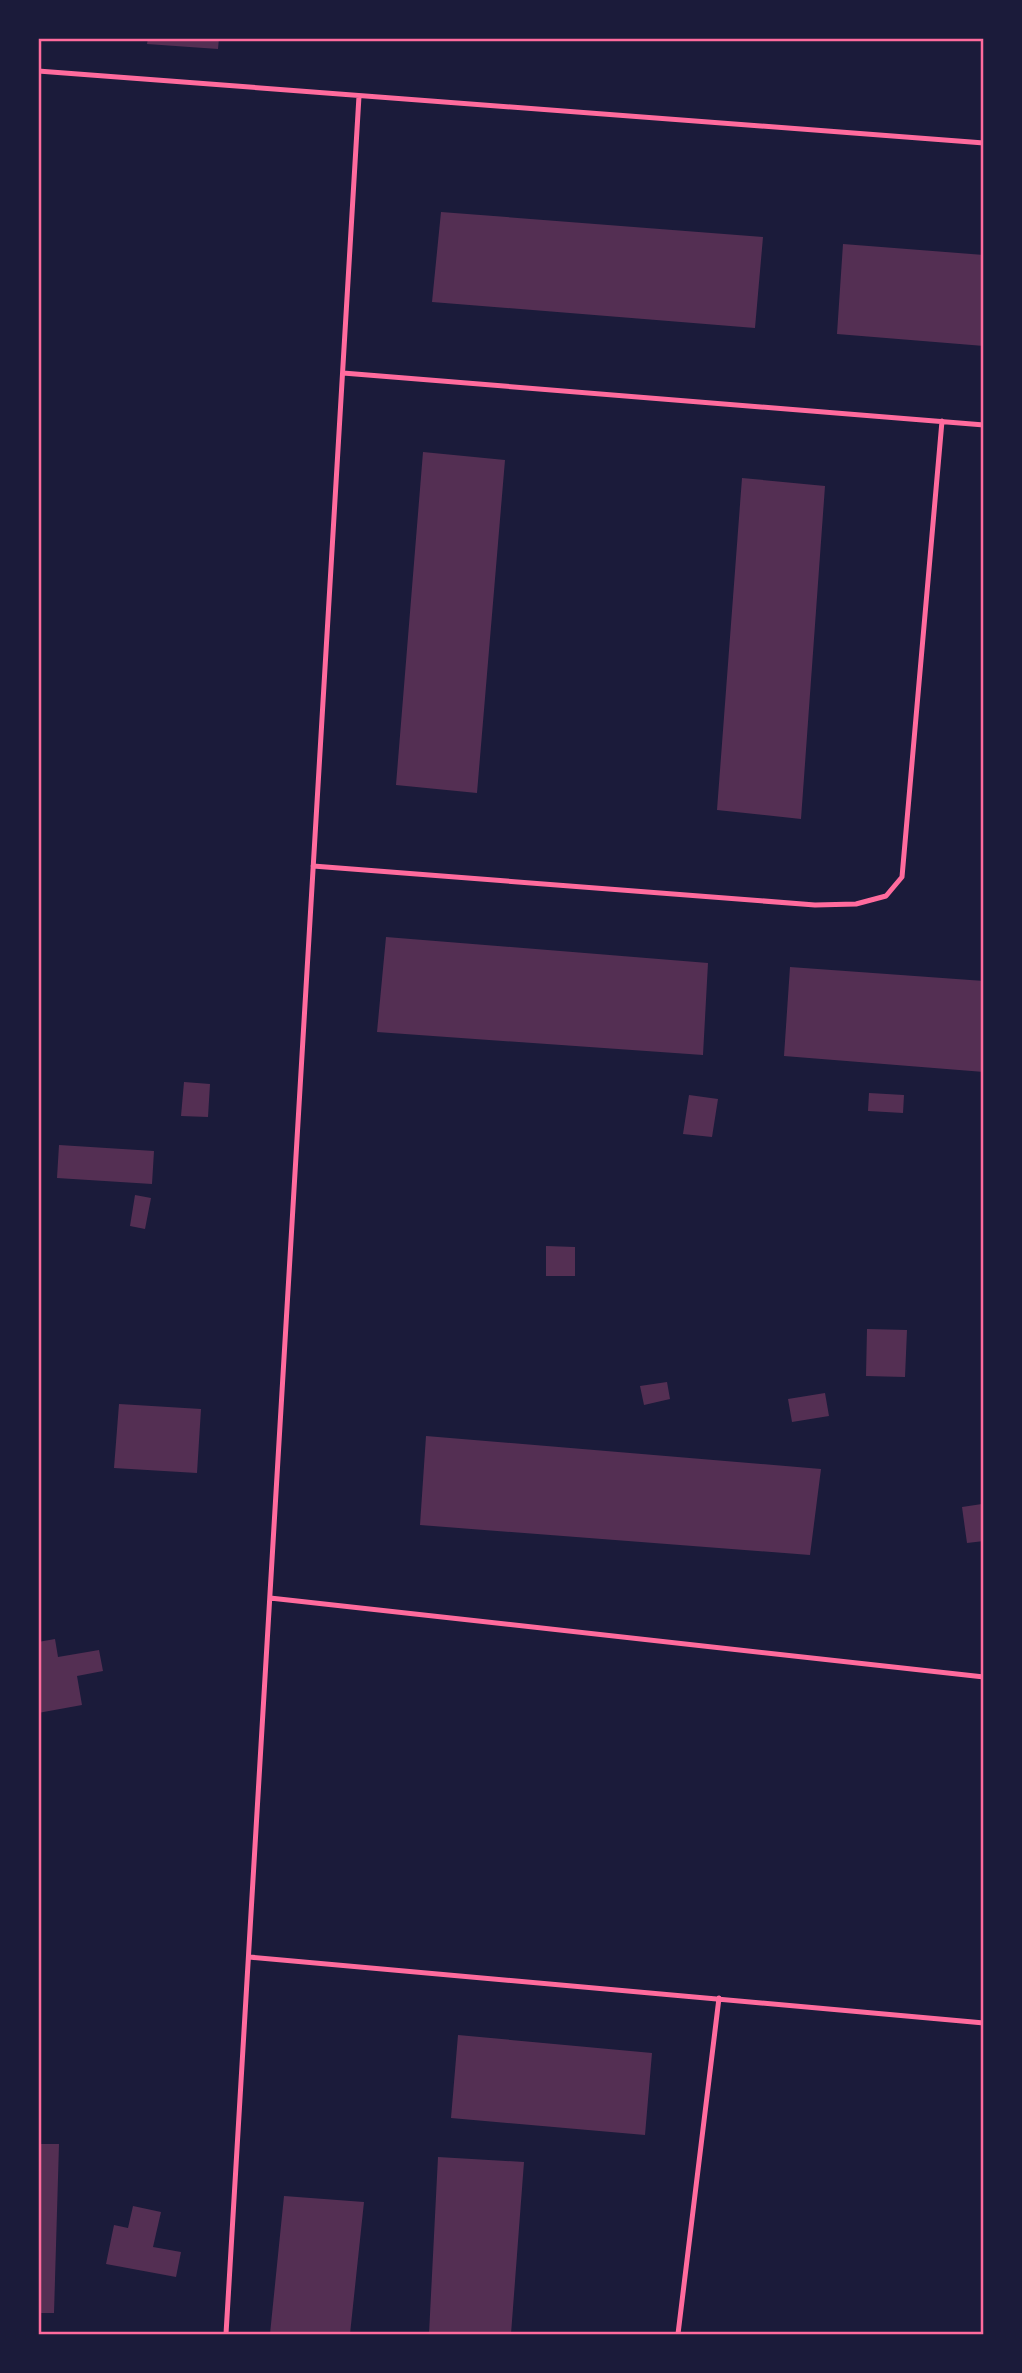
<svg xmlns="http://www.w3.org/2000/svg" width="1022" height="2373" font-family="'Source Serif 4',serif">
<rect width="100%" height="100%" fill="#1b1b3a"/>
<path fill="#542f53" d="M148,38h71l-1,11 -71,-5z
M441,212l322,25 -8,91 -323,-26z
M843,244l141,11v91l-147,-12z
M423,452l82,8 -28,333 -81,-8z
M742,478l83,8 -24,333 -84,-9z
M386,937l322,26 -5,92 -326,-23z
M790,967l194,14v91l-200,-16z
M184,1082l26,2 -2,33 -27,-1z
M869,1093l35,2 -1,18 -35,-2z
M689,1095l29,4 -6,38 -29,-3z
M59,1145l95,6 -2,33 -95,-6z
M135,1195l16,3 -6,31 -15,-3z
M546,1246l29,1v29h-29z
M867,1329l40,1 -2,47 -39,-1z
M667,1382l3,17 -26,6 -4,-19z
M825,1393l4,23 -37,6 -4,-23z
M119,1404l82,5 -4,64 -83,-5z
M426,1436l395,33 -11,86 -390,-30z
M982,1504l2,37 -17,2 -5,-36z
M55,1639l3,18 41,-7 4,21 -26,5 5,29 -44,8v-71z
M458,2035l194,18 -7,82 -194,-17z
M38,2144h21l-5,169h-16z
M438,2157l86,5 -13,172h-82z
M284,2196l80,6 -14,132h-80z
M133,2206l28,6 -8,35 28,5 -5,25 -70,-13 8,-39 14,3z"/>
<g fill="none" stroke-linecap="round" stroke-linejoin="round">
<path stroke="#ff6b9d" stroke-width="5" d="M38,71l946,72
M343,373l641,52
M313,866l502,39 41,-1 30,-8 16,-19 40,-456
M270,1598l714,79
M249,1957l735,66
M226,2334l133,-2238
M678,2334l41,-336"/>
</g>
<rect width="1022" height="2373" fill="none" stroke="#1b1b3a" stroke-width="80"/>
<rect x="40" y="40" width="942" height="2293" fill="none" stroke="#ff6b9d" stroke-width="2.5"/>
</svg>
